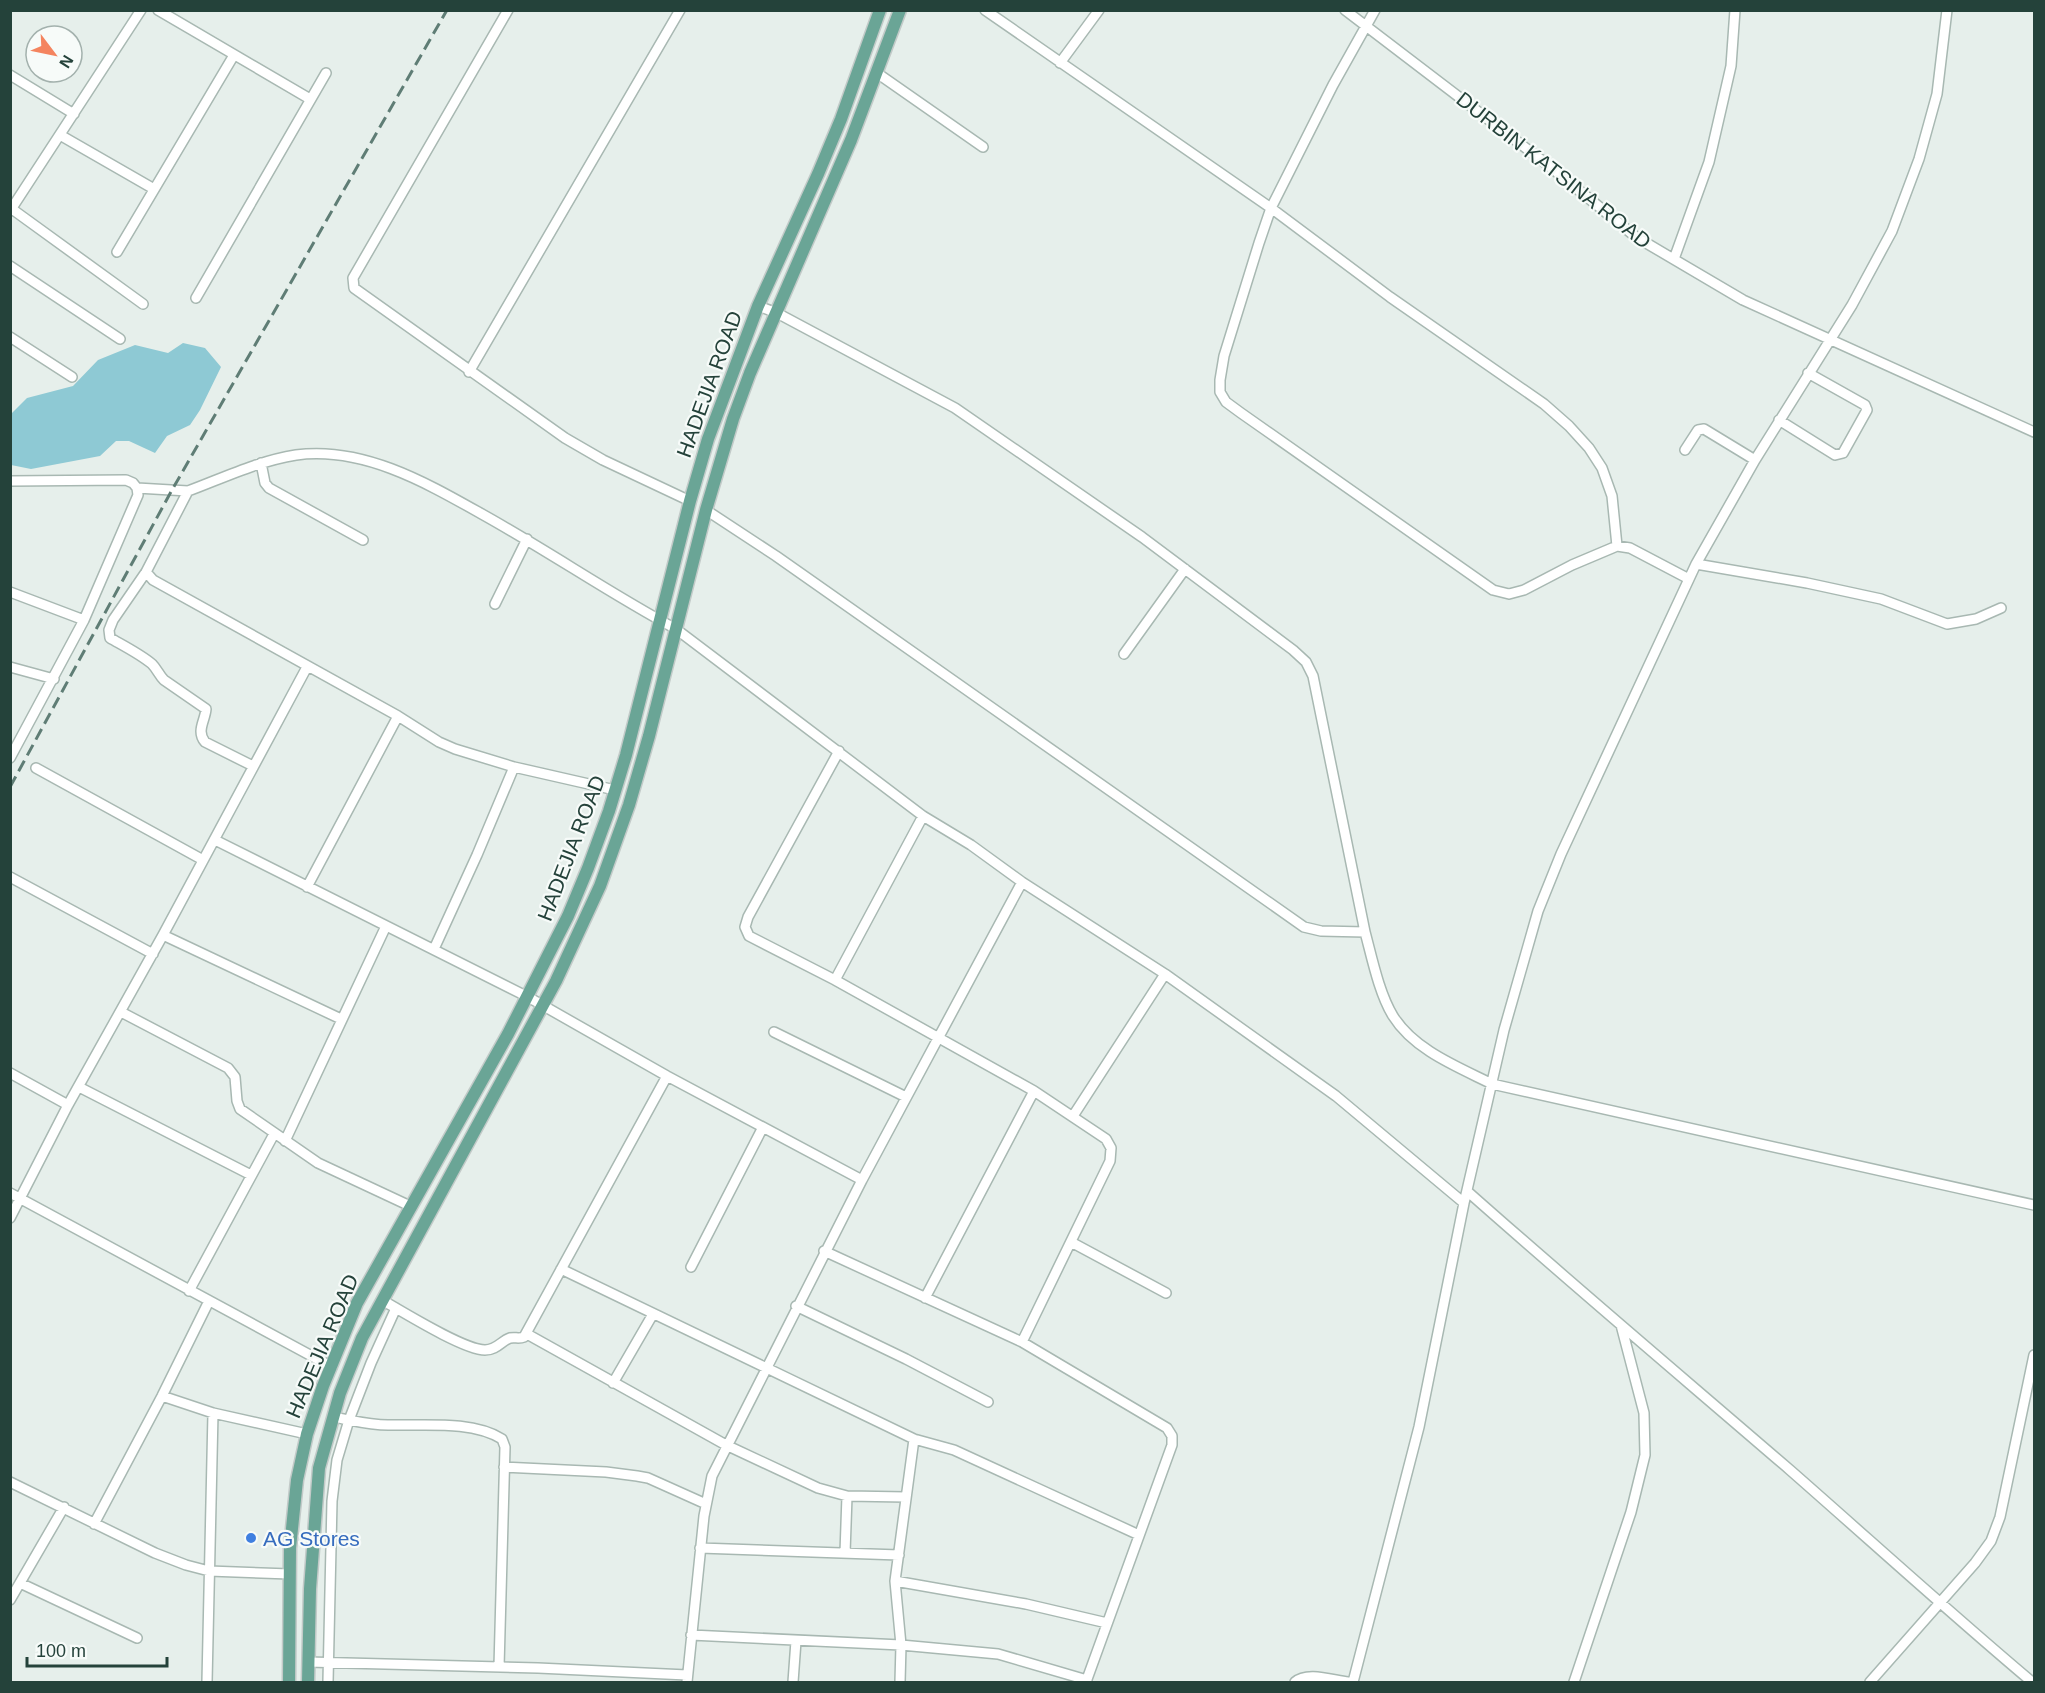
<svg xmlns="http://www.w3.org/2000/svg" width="2045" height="1693" font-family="Arial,sans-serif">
<rect width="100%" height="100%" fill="#e6efeb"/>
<path fill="#8ec9d4" d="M183,343l22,5 16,19 -21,43 -10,15 -23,11 -12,17 -26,-12h-13l-16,15 -69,13 -20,-4v-51l16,-16 46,-12 25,-26 37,-15 33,8z"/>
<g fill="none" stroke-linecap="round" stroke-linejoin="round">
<g stroke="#a8b8b2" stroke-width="12">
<path id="minor" d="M158,10l152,89
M508,10l-155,268 1,10 211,150 38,22 87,41
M985,10l286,198 119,89 154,107 25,22 20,22 13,20 10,28 5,50
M1345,10l203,155 88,72 107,63 291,132
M1375,10l-42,75 -62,123 -12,35 -35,113 -4,24v12l6,10 15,11 252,177 16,4 15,-4 48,-25 45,-19 13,2 59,31
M1060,63l39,-53
M877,73l106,74
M10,75l64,39
M60,135l94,54
M12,209l131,95
M10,211l131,-201
M117,252l117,-197
M1674,259l35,-97 22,-96 4,-56
M10,266l110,73
M196,298l130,-225
M758,306l19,7 178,95 187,129 151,113 13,12 7,14 52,256
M10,337l62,40
M469,372l211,-362
M1779,420l56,35 8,-2 24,-43 -2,-5 -57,-32
M1685,450l13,-20 6,-1 51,31
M261,463l4,20 4,5 94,52
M10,481l116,-1 7,3 4,5 51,3
M706,510l70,46 528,371 17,4 44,1c7,26 14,61 28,84 21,34 65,51 99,68l542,121
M1696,564l111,19 74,16 66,25 29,-5 25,-11
M146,572l7,8 245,136 41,26 16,7 59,18 101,23
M10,592l74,28
M495,604l32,-65
M1124,654l61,-85
M10,667l44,12
M839,751l-91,166 -3,10 4,9 86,44 199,111 72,48 5,9 -1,13 -88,181
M10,758l74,-138 54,-125 -1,-7
M253,766l-48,-24c-9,-11 0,-21 1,-33l-42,-29c-5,-5 -7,-11 -12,-16 -12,-10 -28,-18 -42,-26l-1,-8 4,-10 33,-48 42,-81c35,-13 70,-30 108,-36 66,-9 129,27 184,58 67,37 129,80 196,116l247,187 48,29 51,37 143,92 171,122 128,107
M36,768l167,92
M215,840l313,157 139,79 195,104
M10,877l143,77
M307,887l91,-171
M163,935l178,84
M434,949l43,-94 37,-88
M835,980l88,-164
M121,1012l107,56 7,9 2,24 3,8 78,54 92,43
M774,1032l132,65
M10,1073l58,32
M79,1087l172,88
M1073,1116l92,-142
M285,1141l101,-215
M1467,1191c106,94 215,186 323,279 81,71 160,143 242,212
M10,1193l322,174
M10,1218l58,-113 95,-170 144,-268
M1071,1242l95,51
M824,1251l198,91 145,86 5,8v9l-86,237
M691,1267l72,-140
M561,1269l353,170 40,11 185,85
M189,1291l85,-157
M925,1298l109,-207
M382,1300c21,12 82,50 103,50 12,0 16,-9 25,-12 5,-1 9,1 14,-1l143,-261
M796,1306l110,53 82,43
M527,1334l199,111 92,43 29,8 59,1
M613,1383l40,-69
M162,1396l51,17 94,21
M333,1417c18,3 36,8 55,8 35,1 84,-5 114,14l3,8 -6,220
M504,1467l102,5 31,4 11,2 58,26
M10,1482l145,71 31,12 23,6 81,3
M94,1524l68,-128 47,-95
M700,1548l199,7
M845,1553l2,-57
M895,1581l131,23 81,19
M20,1583l117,55
M10,1600l54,-93
M691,1635l210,10 97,9 89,26
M308,1662l230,6 149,7
M207,1682l6,-269
M328,1682l4,-181 5,-41 12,-40 22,-57 25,-55
M687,1682l17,-166 8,-40 150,-296 160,-298
M793,1682l3,-41
M900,1682l1,-37 -6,-64 19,-142
M1295,1682c12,-11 37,-2 53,0
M1353,1682l66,-255 45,-224 40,-173 34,-119 23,-57 135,-290 59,-104 97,-155 40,-74 27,-72 18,-65 10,-84
M1574,1682l57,-170 14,-57 -1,-42 -23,-88
M1870,1682l105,-119 16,-22 9,-24 34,-162"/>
</g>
<g stroke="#c2cac8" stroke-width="15">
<path id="major" d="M289,1682l1,-134 7,-68 10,-46 16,-48 34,-83 151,-269 60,-118 20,-48 21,-57 17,-56 64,-254 18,-62 50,-133 60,-132 23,-55 39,-109
M308,1682l2,-93 9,-121 21,-75 22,-55 194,-357 44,-95 29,-81 20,-69 57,-226 27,-91 17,-46 101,-233 49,-130"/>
</g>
<use href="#minor" stroke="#fff" stroke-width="9"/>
<use href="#major" stroke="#6aa596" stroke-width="12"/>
<path stroke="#5f7d75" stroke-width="3" stroke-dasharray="12 6" stroke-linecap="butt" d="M10,787l162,-297 275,-480"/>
</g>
<circle fill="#3f7fe0" stroke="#f7fbf9" stroke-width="2" cx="251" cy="1538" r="6"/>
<g text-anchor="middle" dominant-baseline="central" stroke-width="4.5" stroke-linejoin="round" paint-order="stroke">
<g font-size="21" fill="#24423a" stroke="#f7fbf9">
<text transform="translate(1554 170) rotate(38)">DURBIN KATSINA ROAD</text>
<text transform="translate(709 384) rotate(-70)">HADEJIA ROAD</text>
<text transform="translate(571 848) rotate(-69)">HADEJIA ROAD</text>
<text transform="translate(322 1346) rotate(-67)">HADEJIA ROAD</text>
</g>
<g font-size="21" fill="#366cbe" stroke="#f7fbf9" text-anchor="start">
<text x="263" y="1538">AG Stores</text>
</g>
</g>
<rect width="2045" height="1693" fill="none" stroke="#24423a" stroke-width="24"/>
<g transform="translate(54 54) rotate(122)"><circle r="28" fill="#f7fbf9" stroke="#a3b1ad" stroke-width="1.5"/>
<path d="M0-4.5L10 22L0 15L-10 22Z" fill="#f4845f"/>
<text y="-9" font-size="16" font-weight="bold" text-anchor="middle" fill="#24423a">N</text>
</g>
<path d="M27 1657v9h140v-9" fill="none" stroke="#24423a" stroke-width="3"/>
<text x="36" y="1657" font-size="18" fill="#24423a" stroke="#f7fbf9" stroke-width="4.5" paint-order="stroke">100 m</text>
</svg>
